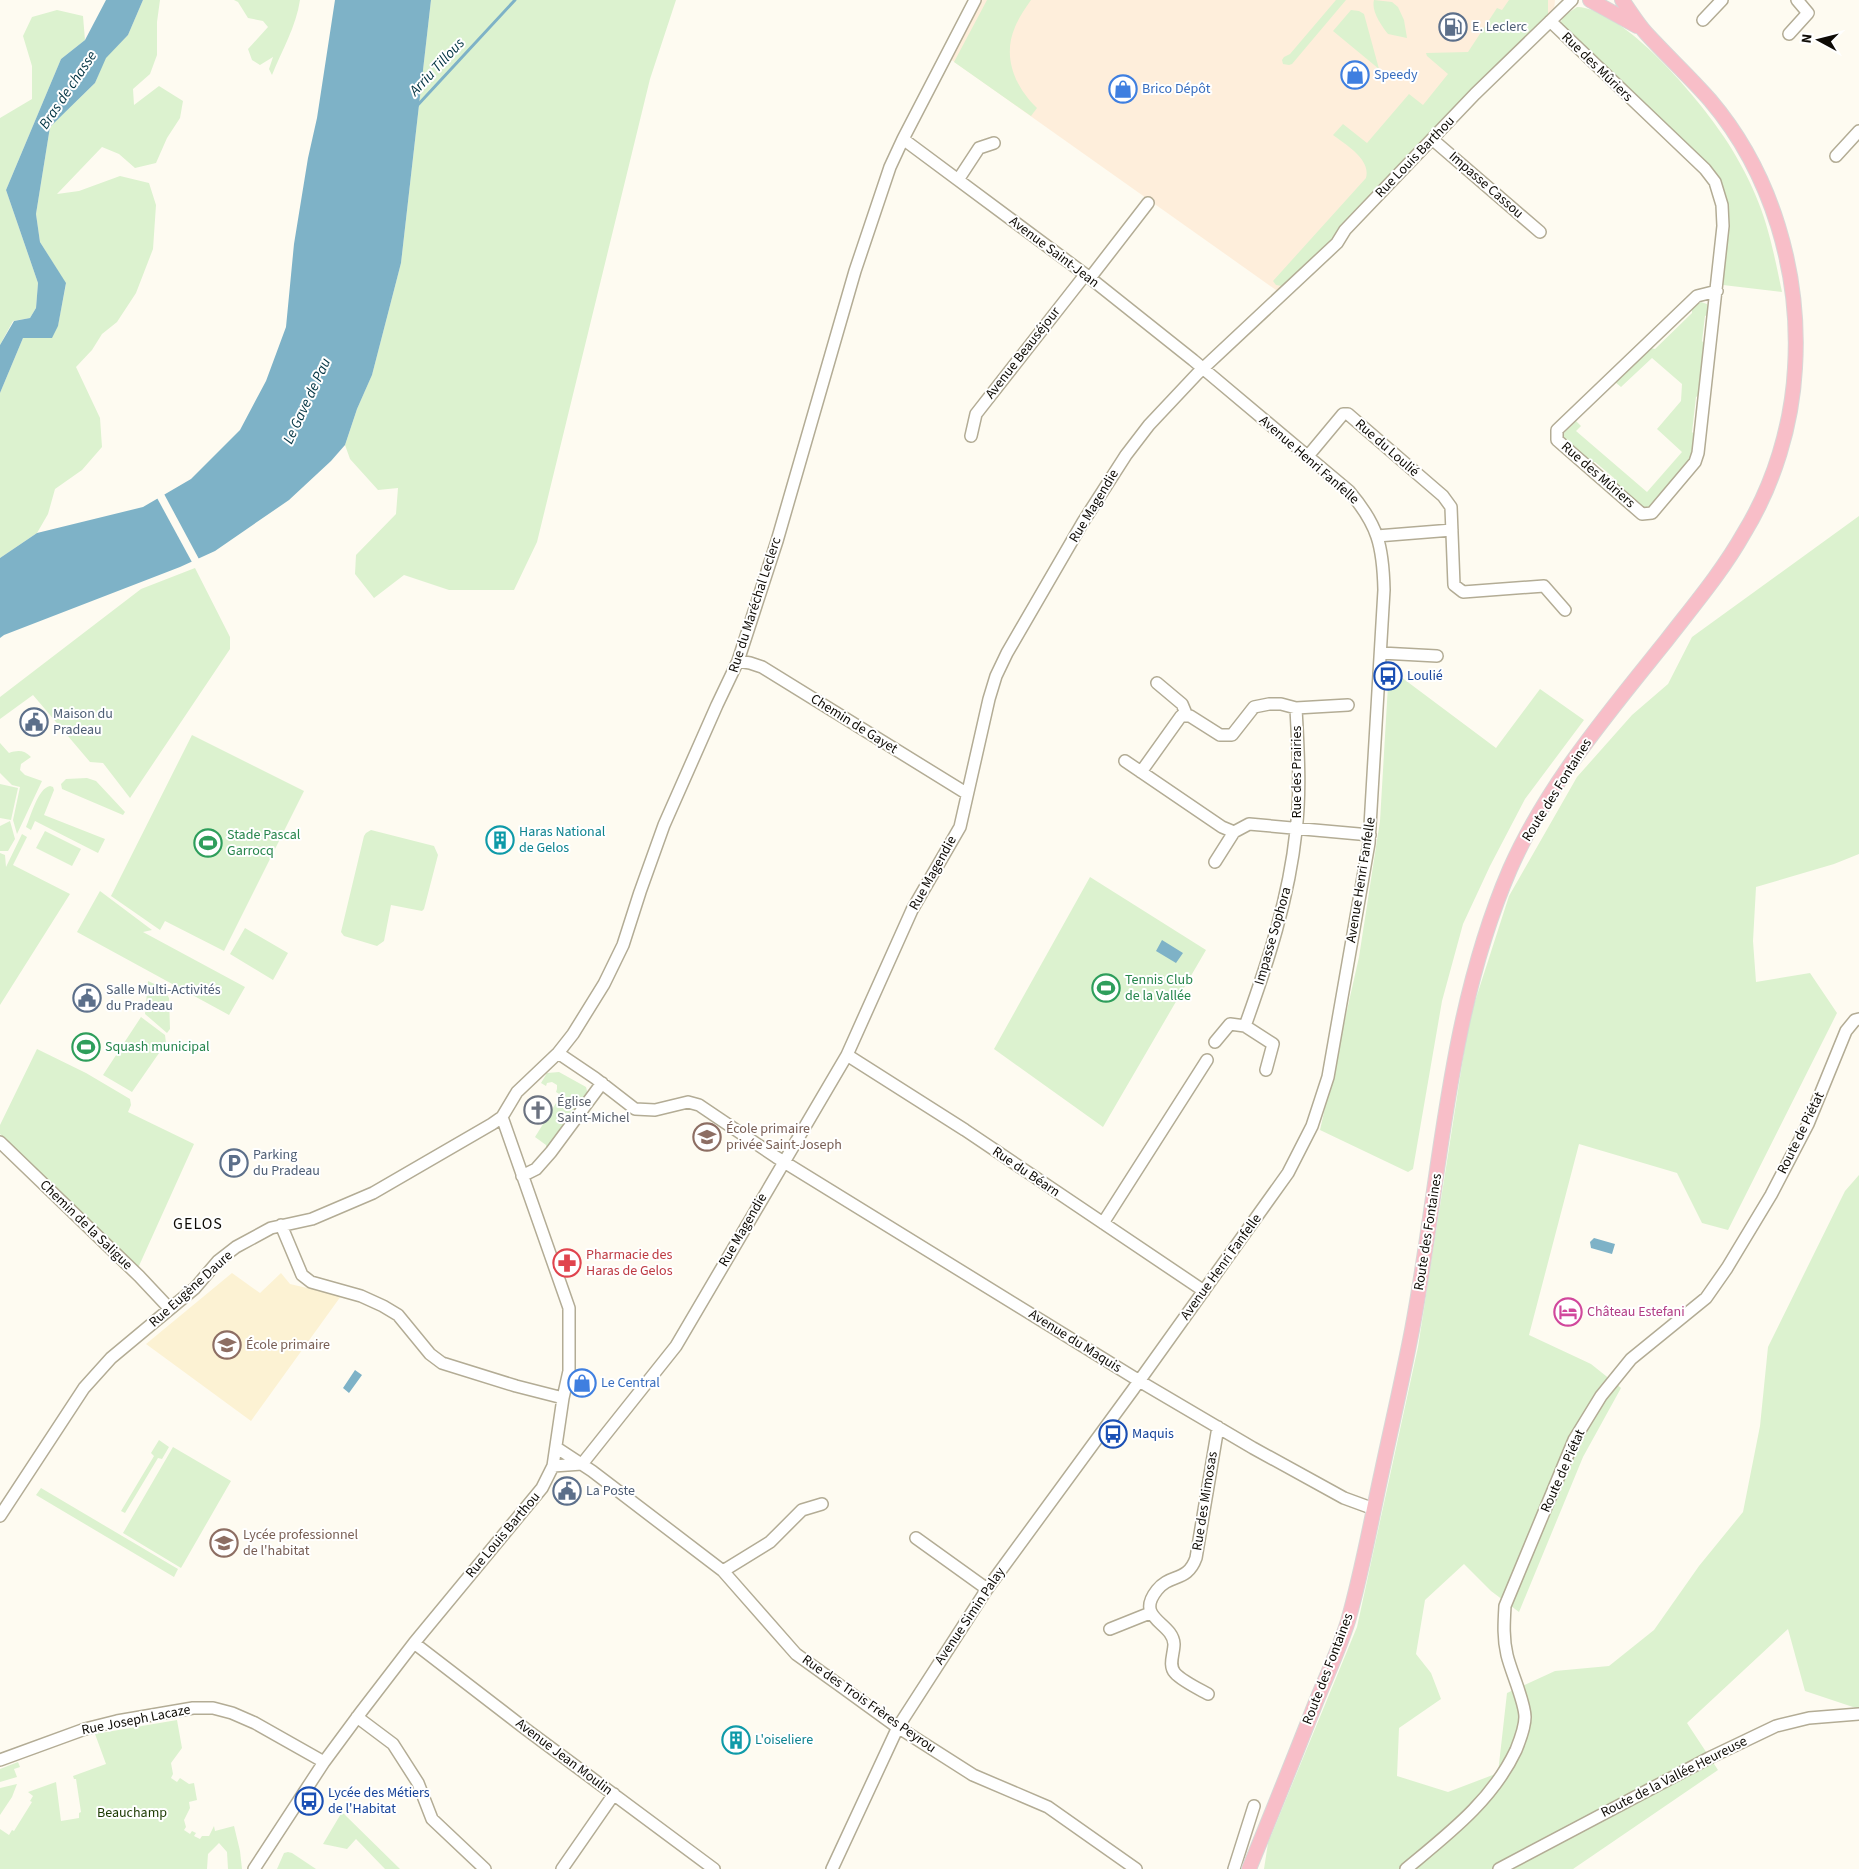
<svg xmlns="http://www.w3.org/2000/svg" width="1859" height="1869" font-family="'Source Sans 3',sans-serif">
<rect width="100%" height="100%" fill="#fefbf1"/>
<path fill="#feeedb" d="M975,0h580l-1,10 -271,285 -337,-239z"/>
<path fill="#fcf2d3" d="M232,1273l28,20 21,-20 9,11 51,12 -90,125 -105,-77z"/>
<path fill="#dcf2cf" d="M143,0h17l-3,22v33l-7,19 -17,15 1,16 25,-19 24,15 -3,17 -13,20 -11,25 -21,5 -16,-14 -17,-7 -45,47 22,-3 41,-15 29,7 7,22 -3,44 -17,44 -19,29 -15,12 -10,16 -16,17 24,51 2,29 -20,23 -27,19 -7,25 -11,19 -37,25v-165l23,-55 29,-1 6,-12 8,-41 -26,-42 -4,-28 14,-87 45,-44 10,-25 23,-23z
M234,0h66c-4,27 -18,50 -28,75l-3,-6 4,-12 -13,8 -8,-5 -4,-11 20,-22 -5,-6 -15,-3 -10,-16z
M431,0h245l-26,79 -113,463 -23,48h-65l-45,-15 -30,23 -19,-24 1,-19 40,-41 2,-26 -20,2 -28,-31 -5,-14 12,-36 15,-34 29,-112z
M987,0h44c-6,9 -12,17 -16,27 -13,30 0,60 22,81l-6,8 -77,-54z
M1336,0h10l-54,64 -3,1 -6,-1 -1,-4 2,-3 6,-3z
M1374,0l18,2 6,5 6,13 3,18 -19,-4c-7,-9 -17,-23 -14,-34z
M1509,0h39v15l-31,32 -4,1 -173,179 -7,13 -51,46 -6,-1 -3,-4 93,-103c5,-19 -20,-33 -33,-43l10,-11 24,19 42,-49 14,11 25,-31 -21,-18 -1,-3 42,-1 29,-44 5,2z
M1577,7c46,1 123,93 147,130 12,18 23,38 31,57 14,32 20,65 27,98l-59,-7 4,-60 -6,-39 -162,-161 5,-9z
M57,10l26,6 2,24 -24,19 -55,131 32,93 -2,25 -6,10 -17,3 -13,24v-227l32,-19v-33l-9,-30 9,-19z
M1351,10l8,1 5,3 15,55 -46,-38z
M1701,302l6,2 3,10 -5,2 -3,25 4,5 -5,48 -5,3 -4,35 4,4 -3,21 -40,50 -8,2 -31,-26v-5l-19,-16h-5l-27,-23v-5l13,-13 5,5 -5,5 71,61 35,-40 -25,-23 24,-28 1,-17 -30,-26 -31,29 -6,-5 35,-34 5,1 37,-36v-4z
M1859,516v338l-25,10 -78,23 -3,54 3,41 54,-9 27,40 -109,217 -26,-7 -25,-50 -98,-29 -50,191 62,29 30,24 -38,69 -64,155 -28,-21 -27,-27 -39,36 -9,54 15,19 10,26 -42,29 -2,48 51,16 50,-19 9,-80 48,-22 54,-5 45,-36 45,-64 44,-54 17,-86 8,-79 77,-156 14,-16v534l-54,-18 -17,-62 -101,94 31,47 -145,99h-309l4,-26 89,-216 61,-280 51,-327 40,-124 68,-119 55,-62 36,-31 24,-47z
M195,568l35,69v12l-100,149 -27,-35 -13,-1 -57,-67 -33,24v-22l141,-108z
M1389,668l107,80 44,-59 44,31 -59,79 -35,67 -27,58 -21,77 -29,168 -5,3 -88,-42 39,-173 21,-136z
M192,735l112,56 -80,160 -59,-30 -5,9 -49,-34z
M0,743l9,10c9,-3 15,-3 22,4l-10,7 -1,6 5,5 17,6 -25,53 -4,-14 7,-33 -8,-2 -12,-12z
M87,778l9,3 29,31 -2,3 -61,-26 -1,-5 5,-5z
M0,784l18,4 -7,32 -11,-2z
M50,786l3,1 1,3 -10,25 61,24 -7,14 -63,-32 -4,9 -5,-3c5,-11 12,-39 24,-41z
M10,821l5,18 -7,12h-8v-25z
M371,830l63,16 4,9 -14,54 -2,2 -31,-6 -7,36 -7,5 -33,-10 -3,-4 23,-96 2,-3z
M45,831l36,18 -9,17 -36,-18z
M22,834l5,3 -14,28 57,29 -70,111v-152l5,2 1,12z
M1090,877l116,73 -103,177 -109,-78z
M100,891l52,39 -9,2 102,55 -16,28 -152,-83z
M245,928l43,25 -15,27 -43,-26z
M148,981l15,7 6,10 1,31 -3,4 -22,-19z
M141,1017l24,18 1,8 -34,49 -29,-17z
M37,1049l49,24 44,26 1,6 -3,7 66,32 -56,124 -138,-134v-9z
M559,1072l27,15 2,8 -42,56v-6l-11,-8 26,-42 -5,-3 1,-3v-4l-5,-3 -5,1 -1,3 -5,-3 6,-10z
M159,1440l10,7 -7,12 -4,-1 -33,55 -4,-2 33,-55 -3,-3z
M173,1447l58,34 -50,87 -58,-35z
M41,1488l137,81 -4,8 -138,-82z
M177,1720l5,28 -11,15 2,11 -2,4 6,4 3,-4 9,6 5,-1 3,17 -8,2 1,6 -6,12 2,7 -2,3 6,4 2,-3 4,2 -2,3 6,3 2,-3h7l5,-10 1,5 19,-5 6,25 2,18h-14l-1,-17 -8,-9 -11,11 -1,15h-207v-40l9,6 3,-5 2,1 18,-29 -2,-1 3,-5 -5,-4 28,-10 5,39 18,-3v-5l2,-1 -5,-33h-2l-1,-3 33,-12 -11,-30z
M18,1762l2,5 -6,2 3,8 -17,5v-13z
M17,1784l-5,13 -12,18v-27z
M342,1812l58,57h-15l-29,-30 -9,10 -24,-5z
M288,1852l4,1 24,16h-39l7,-16z"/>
<path fill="#7eb2c7" d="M106,0h37l-15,35 -22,23 -11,25 -45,44 -14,87 4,28 26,41 -8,43 -6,12h-29l-23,55v-48l14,-24 16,-3 6,-10 2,-25 -32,-93 55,-131 24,-19z
M335,0h96l-30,263 -29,112 -15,34 -12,36 -14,16 -42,39 -74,51 -35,16 -176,68 -4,3v-80l37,-25 106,-26 48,-28 49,-49 26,-49 20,-54 8,-83 14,-86 9,-40z
M1162,940l21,13 -7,10 -20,-12z
M1594,1238l21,6 -3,10 -21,-6 -1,-6z
M355,1370l7,5 -13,18 -6,-5z"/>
<path fill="#fefbf1" d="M163,492l37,69 -7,3 -37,-68z"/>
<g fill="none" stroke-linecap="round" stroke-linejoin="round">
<path stroke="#7eb2c7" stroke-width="3" d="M415,108l100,-108"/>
<g stroke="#b3ac95" stroke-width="14">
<path id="minor" d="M1703,20l19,-20
M1550,21l155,148 10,13 7,23 1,21 -25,227 -3,9 -43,51 -10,1 -85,-74v-10l140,-134 20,-5
M1789,34l19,-21 -11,-13
M1432,139l108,93
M1836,156l23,-25
M958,180l21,-32 15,-5
M1090,278l58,-75
M971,436l5,-22 109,-139
M1308,456l35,-42h5l95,82 8,11 3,78 9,7 81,-6 21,24
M1377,536l75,-6
M1381,653l56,3
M738,661l12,2 12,4 204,126
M1157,683l25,21 5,12
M1125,761l97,66 12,5
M1141,772l40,-56h9l30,19h12l22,-28 15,-3h12l15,4 52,-3
M1215,862l19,-30 15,-8 121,11
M1245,1026l28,18 -7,26
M1215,1042l15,-18 15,2c23,-64 44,-128 51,-195 5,-40 2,-83 0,-123
M558,1053l37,25 40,31 20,1 33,-8 11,3 77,52 370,228 107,63 91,50 30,11
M847,1055l118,75 239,161
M0,1142l139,134 31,33
M522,1176l14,-7 15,-17 51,-69
M1103,1223l104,-163
M281,1225l21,50 9,7 50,14 22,10 15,9 32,39 12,9 74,23 47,12
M557,1448l35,23 131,100 73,83 46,33 51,37 80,51 75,32 88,62
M582,1464l94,-118 171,-291 65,-145 48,-83 29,-128 7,-23 11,-23 76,-131 43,-67 23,-30 48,-51 140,-131 8,-13 130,-136 97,-94
M553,1466l29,-2
M0,1516l84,-128 27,-30 84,-70 23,-27 18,-14 35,-19 41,-9 61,-26 119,-69 10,-7 15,-25 41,-39 15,-19 31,-50 19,-39 17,-53 24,-67 53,-120 21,-44 39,-120 78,-270 35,-104 13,-28 72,-139
M916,1538l71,51
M723,1571l47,-29 32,-32 20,-6
M1110,1629l40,-16
M414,1643l113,87 187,139
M1208,1694c-9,-5 -26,-13 -33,-21 -7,-8 -1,-19 -1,-29 -1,-22 -40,-25 -17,-54 13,-17 30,-7 39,-32l22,-131
M357,1717l36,27 25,39 14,36 53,50
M0,1760l85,-31 32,-8 76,-13h20l19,5 23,10 69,39
M254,1869l70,-107 37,-50 53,-69 128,-155 11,-22 10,-68 6,-27v-63l-67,-191
M562,1869l52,-75
M832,1869l66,-142 89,-138 145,-198 156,-218 24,-47 16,-49 41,-234 15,-253c-1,-44 -6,-65 -35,-99l-156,-131 -103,-82 -187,-139
M1234,1869l20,-63
M1406,1869c42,-35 86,-68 110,-119 4,-10 9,-22 9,-33 0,-15 -14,-45 -18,-62 -4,-17 -3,-32 -2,-49l69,-166 27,-44 30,-37 75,-61 21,-30 44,-73 37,-71 38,-93 9,-11 4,-1
M1499,1869l210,-111 67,-32 33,-8 50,-4"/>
</g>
<g stroke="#d8d8d7" stroke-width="16">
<path id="major" d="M1590,0l47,26
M1249,1869c22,-54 44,-108 65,-162 11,-28 25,-57 34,-86 14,-49 23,-100 34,-150 10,-47 21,-94 30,-141 29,-154 35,-315 98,-461 37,-84 99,-157 156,-228 27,-35 56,-69 78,-108 30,-49 48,-108 51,-165 6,-95 -23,-195 -85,-268 -20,-23 -43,-44 -64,-67 -9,-10 -16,-22 -24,-33"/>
</g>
<use href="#minor" stroke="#fff" stroke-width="11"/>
<use href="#major" stroke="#f8bec8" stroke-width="14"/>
</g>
<defs>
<g id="fuel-ring" transform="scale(1.4375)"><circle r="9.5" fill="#fff" stroke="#5c6f8a" stroke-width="1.5"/><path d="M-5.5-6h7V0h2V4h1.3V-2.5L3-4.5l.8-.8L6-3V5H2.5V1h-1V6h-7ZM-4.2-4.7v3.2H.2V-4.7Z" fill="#5c6f8a"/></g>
<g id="shop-ring" transform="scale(1.4375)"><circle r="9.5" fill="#fff" stroke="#3f7fe0" stroke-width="1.5"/><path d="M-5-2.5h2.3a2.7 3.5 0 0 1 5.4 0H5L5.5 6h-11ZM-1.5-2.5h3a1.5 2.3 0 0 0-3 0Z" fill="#3f7fe0"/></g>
<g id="bus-ring" transform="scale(1.4375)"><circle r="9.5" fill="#fff" stroke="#1a4fb4" stroke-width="1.5"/><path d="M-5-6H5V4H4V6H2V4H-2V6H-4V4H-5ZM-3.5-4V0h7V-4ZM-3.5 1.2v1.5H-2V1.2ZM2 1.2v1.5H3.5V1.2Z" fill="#1a4fb4"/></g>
<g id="civic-ring" transform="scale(1.4375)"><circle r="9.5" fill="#fff" stroke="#5c6f8a" stroke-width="1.5"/><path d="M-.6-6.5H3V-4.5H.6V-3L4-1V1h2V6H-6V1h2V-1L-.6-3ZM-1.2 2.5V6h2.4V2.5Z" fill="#5c6f8a"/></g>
<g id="building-ring" transform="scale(1.4375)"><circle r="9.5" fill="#fff" stroke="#0f9aa8" stroke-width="1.5"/><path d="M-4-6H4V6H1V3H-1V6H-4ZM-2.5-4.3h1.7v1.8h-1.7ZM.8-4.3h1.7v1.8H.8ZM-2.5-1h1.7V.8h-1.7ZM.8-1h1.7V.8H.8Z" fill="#0f9aa8"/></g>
<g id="stadium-ring" transform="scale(1.4375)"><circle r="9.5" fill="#fff" stroke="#2e9e5b" stroke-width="1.5"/><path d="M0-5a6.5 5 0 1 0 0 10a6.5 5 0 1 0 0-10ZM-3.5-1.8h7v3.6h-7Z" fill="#2e9e5b"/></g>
<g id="church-ring" transform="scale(1.4375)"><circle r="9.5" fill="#fff" stroke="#6b7280" stroke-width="1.5"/><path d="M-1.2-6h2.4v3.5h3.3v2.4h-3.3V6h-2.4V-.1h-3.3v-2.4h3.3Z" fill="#6b7280"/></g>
<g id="school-ring" transform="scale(1.4375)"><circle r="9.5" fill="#fff" stroke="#8d6e63" stroke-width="1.5"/><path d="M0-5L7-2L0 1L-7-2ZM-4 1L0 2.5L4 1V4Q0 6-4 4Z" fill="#8d6e63"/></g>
<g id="parking-ring" transform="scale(1.4375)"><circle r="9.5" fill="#fff" stroke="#5c6f8a" stroke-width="1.5"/><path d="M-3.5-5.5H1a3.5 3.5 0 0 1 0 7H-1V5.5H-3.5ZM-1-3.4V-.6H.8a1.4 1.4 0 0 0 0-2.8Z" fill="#5c6f8a"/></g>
<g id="pharmacy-ring" transform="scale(1.4375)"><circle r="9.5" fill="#fff" stroke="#e0444e" stroke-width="1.5"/><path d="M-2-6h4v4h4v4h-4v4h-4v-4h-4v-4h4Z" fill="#e0444e"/></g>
<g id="hotel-ring" transform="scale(1.4375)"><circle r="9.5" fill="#fff" stroke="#d1479c" stroke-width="1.5"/><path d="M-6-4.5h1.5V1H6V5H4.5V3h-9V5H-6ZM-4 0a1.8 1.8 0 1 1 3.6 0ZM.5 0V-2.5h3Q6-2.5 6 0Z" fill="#d1479c"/></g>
</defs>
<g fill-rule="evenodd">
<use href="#fuel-ring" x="1453" y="27"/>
<use href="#shop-ring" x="1355" y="75"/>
<use href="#shop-ring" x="1123" y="89"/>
<use href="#bus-ring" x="1388" y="676"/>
<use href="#civic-ring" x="34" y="722"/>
<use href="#building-ring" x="500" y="840"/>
<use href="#stadium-ring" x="208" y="843"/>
<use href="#stadium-ring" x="1106" y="988"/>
<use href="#civic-ring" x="87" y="998"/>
<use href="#stadium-ring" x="86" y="1047"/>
<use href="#church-ring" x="538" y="1110"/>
<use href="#school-ring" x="707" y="1137"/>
<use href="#parking-ring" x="234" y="1163"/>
<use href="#pharmacy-ring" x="567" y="1263"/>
<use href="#hotel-ring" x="1568" y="1312"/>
<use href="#school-ring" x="227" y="1345"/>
<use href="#shop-ring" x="582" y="1383"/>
<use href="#bus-ring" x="1113" y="1434"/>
<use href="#civic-ring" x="567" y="1491"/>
<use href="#school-ring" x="224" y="1543"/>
<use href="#building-ring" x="736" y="1740"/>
<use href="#bus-ring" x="309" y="1801"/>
</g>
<g text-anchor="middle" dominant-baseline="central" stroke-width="4" stroke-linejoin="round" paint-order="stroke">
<g font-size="14" fill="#4e5e75" stroke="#fff" text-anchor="start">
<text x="1472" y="27">E. Leclerc</text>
<text x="53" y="714">Maison du<tspan x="53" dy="16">Pradeau</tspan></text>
<text x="106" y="990">Salle Multi-Activités<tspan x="106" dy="16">du Pradeau</tspan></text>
<text x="253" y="1155">Parking<tspan x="253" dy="16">du Pradeau</tspan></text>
<text x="586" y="1491">La Poste</text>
</g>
<g font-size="14" fill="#0e0b05" stroke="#fff">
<text transform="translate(1597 67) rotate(44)">Rue des Mûriers</text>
<text transform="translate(1415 157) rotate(-46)">Rue Louis Barthou</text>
<text transform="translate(1486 185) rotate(41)">Impasse Cassou</text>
<text transform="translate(1054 252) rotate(37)">Avenue Saint-Jean</text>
<text transform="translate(1023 353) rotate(-52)">Avenue Beauséjour</text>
<text transform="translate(1387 448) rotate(41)">Rue du Loulié</text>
<text transform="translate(1309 460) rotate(41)">Avenue Henri Fanfelle</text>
<text transform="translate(1598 475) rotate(41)">Rue des Mûriers</text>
<text transform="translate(1094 506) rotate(-59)">Rue Magendie</text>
<text transform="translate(755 605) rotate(-72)">Rue du Maréchal Leclerc</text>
<text transform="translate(854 724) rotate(32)">Chemin de Gayet</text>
<text transform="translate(1297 772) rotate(-90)">Rue des Prairies</text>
<text transform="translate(1557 790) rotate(-58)">Route des Fontaines</text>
<text transform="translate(933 873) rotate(-61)">Rue Magendie</text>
<text transform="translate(1361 880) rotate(-81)">Avenue Henri Fanfelle</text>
<text transform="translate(1273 936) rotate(-74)">Impasse Sophora</text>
<text transform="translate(1801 1133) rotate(-64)">Route de Piétat</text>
<text transform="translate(1026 1172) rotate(34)">Rue du Béarn</text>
<text transform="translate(86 1225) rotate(44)">Chemin de la Saligue</text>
<text transform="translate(743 1230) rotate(-60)">Rue Magendie</text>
<text transform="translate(1428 1232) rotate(-81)">Route des Fontaines</text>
<text transform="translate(1221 1267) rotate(-54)">Avenue Henri Fanfelle</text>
<text transform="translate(191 1289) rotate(-42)">Rue Eugène Daure</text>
<text transform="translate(1075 1341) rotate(32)">Avenue du Maquis</text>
<text transform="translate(1563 1471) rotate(-66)">Route de Piétat</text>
<text transform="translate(1205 1501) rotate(-81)">Rue des Mimosas</text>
<text transform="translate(503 1535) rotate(-50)">Rue Louis Barthou</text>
<text transform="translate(970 1616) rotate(-56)">Avenue Simin Palay</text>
<text transform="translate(1328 1669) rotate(-69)">Route des Fontaines</text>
<text transform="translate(869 1704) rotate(35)">Rue des Trois Frères Peyrou</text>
<text transform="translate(136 1720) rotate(-11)">Rue Joseph Lacaze</text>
<text transform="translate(564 1757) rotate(37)">Avenue Jean Moulin</text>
<text transform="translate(1674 1777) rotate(-27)">Route de la Vallée Heureuse</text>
</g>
<g font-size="14" fill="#366cbe" stroke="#fff" text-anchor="start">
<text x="1374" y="75">Speedy</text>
<text x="1142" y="89">Brico Dépôt</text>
<text x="601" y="1383">Le Central</text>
</g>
<g font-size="14" fill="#164399" stroke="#fff" text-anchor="start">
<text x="1407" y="676">Loulié</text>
<text x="1132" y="1434">Maquis</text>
<text x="328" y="1793">Lycée des Métiers<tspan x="328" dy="16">de l'Habitat</tspan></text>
</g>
<g font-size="14" fill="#0d838f" stroke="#fff" text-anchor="start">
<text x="519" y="832">Haras National<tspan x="519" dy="16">de Gelos</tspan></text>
<text x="755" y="1740">L'oiseliere</text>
</g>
<g font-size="14" fill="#27864d" stroke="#fff" text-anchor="start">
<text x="227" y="835">Stade Pascal<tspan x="227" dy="16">Garrocq</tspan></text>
<text x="1125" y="980">Tennis Club<tspan x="1125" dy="16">de la Vallée</tspan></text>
<text x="105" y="1047">Squash municipal</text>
</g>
<g font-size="14" fill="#5b616d" stroke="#fff" text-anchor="start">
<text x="557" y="1102">Église<tspan x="557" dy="16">Saint-Michel</tspan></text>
</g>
<g font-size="14" fill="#785e54" stroke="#fff" text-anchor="start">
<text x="726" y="1129">École primaire<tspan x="726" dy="16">privée Saint-Joseph</tspan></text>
<text x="246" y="1345">École primaire</text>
<text x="243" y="1535">Lycée professionnel<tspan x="243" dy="16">de l'habitat</tspan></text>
</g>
<g font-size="14" fill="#be3a42" stroke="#fff" text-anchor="start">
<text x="586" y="1255">Pharmacie des<tspan x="586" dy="16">Haras de Gelos</tspan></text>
</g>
<g font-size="14" fill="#b23c85" stroke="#fff" text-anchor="start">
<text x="1587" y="1312">Château Estefani</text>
</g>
<g font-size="14" fill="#1b3a00" stroke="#fff">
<text x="132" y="1813">Beauchamp</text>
</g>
<g font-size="15" font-style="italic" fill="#013342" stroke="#fff">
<text transform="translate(437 67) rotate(-47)">Arriu Tillous</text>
<text transform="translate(68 90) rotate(-56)">Bras de chasse</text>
<text transform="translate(307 401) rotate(-65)">Le Gave de Pau</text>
</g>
<g font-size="16" letter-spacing="1" fill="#0e0b05" stroke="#fff">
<text x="198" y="1224">GELOS</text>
</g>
</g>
<g transform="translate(1819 40) rotate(277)" stroke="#ffffff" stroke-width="4" paint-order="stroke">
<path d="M0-4L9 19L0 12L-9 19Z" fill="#0e0b05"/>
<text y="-8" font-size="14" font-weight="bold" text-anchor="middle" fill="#0e0b05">N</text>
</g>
</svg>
